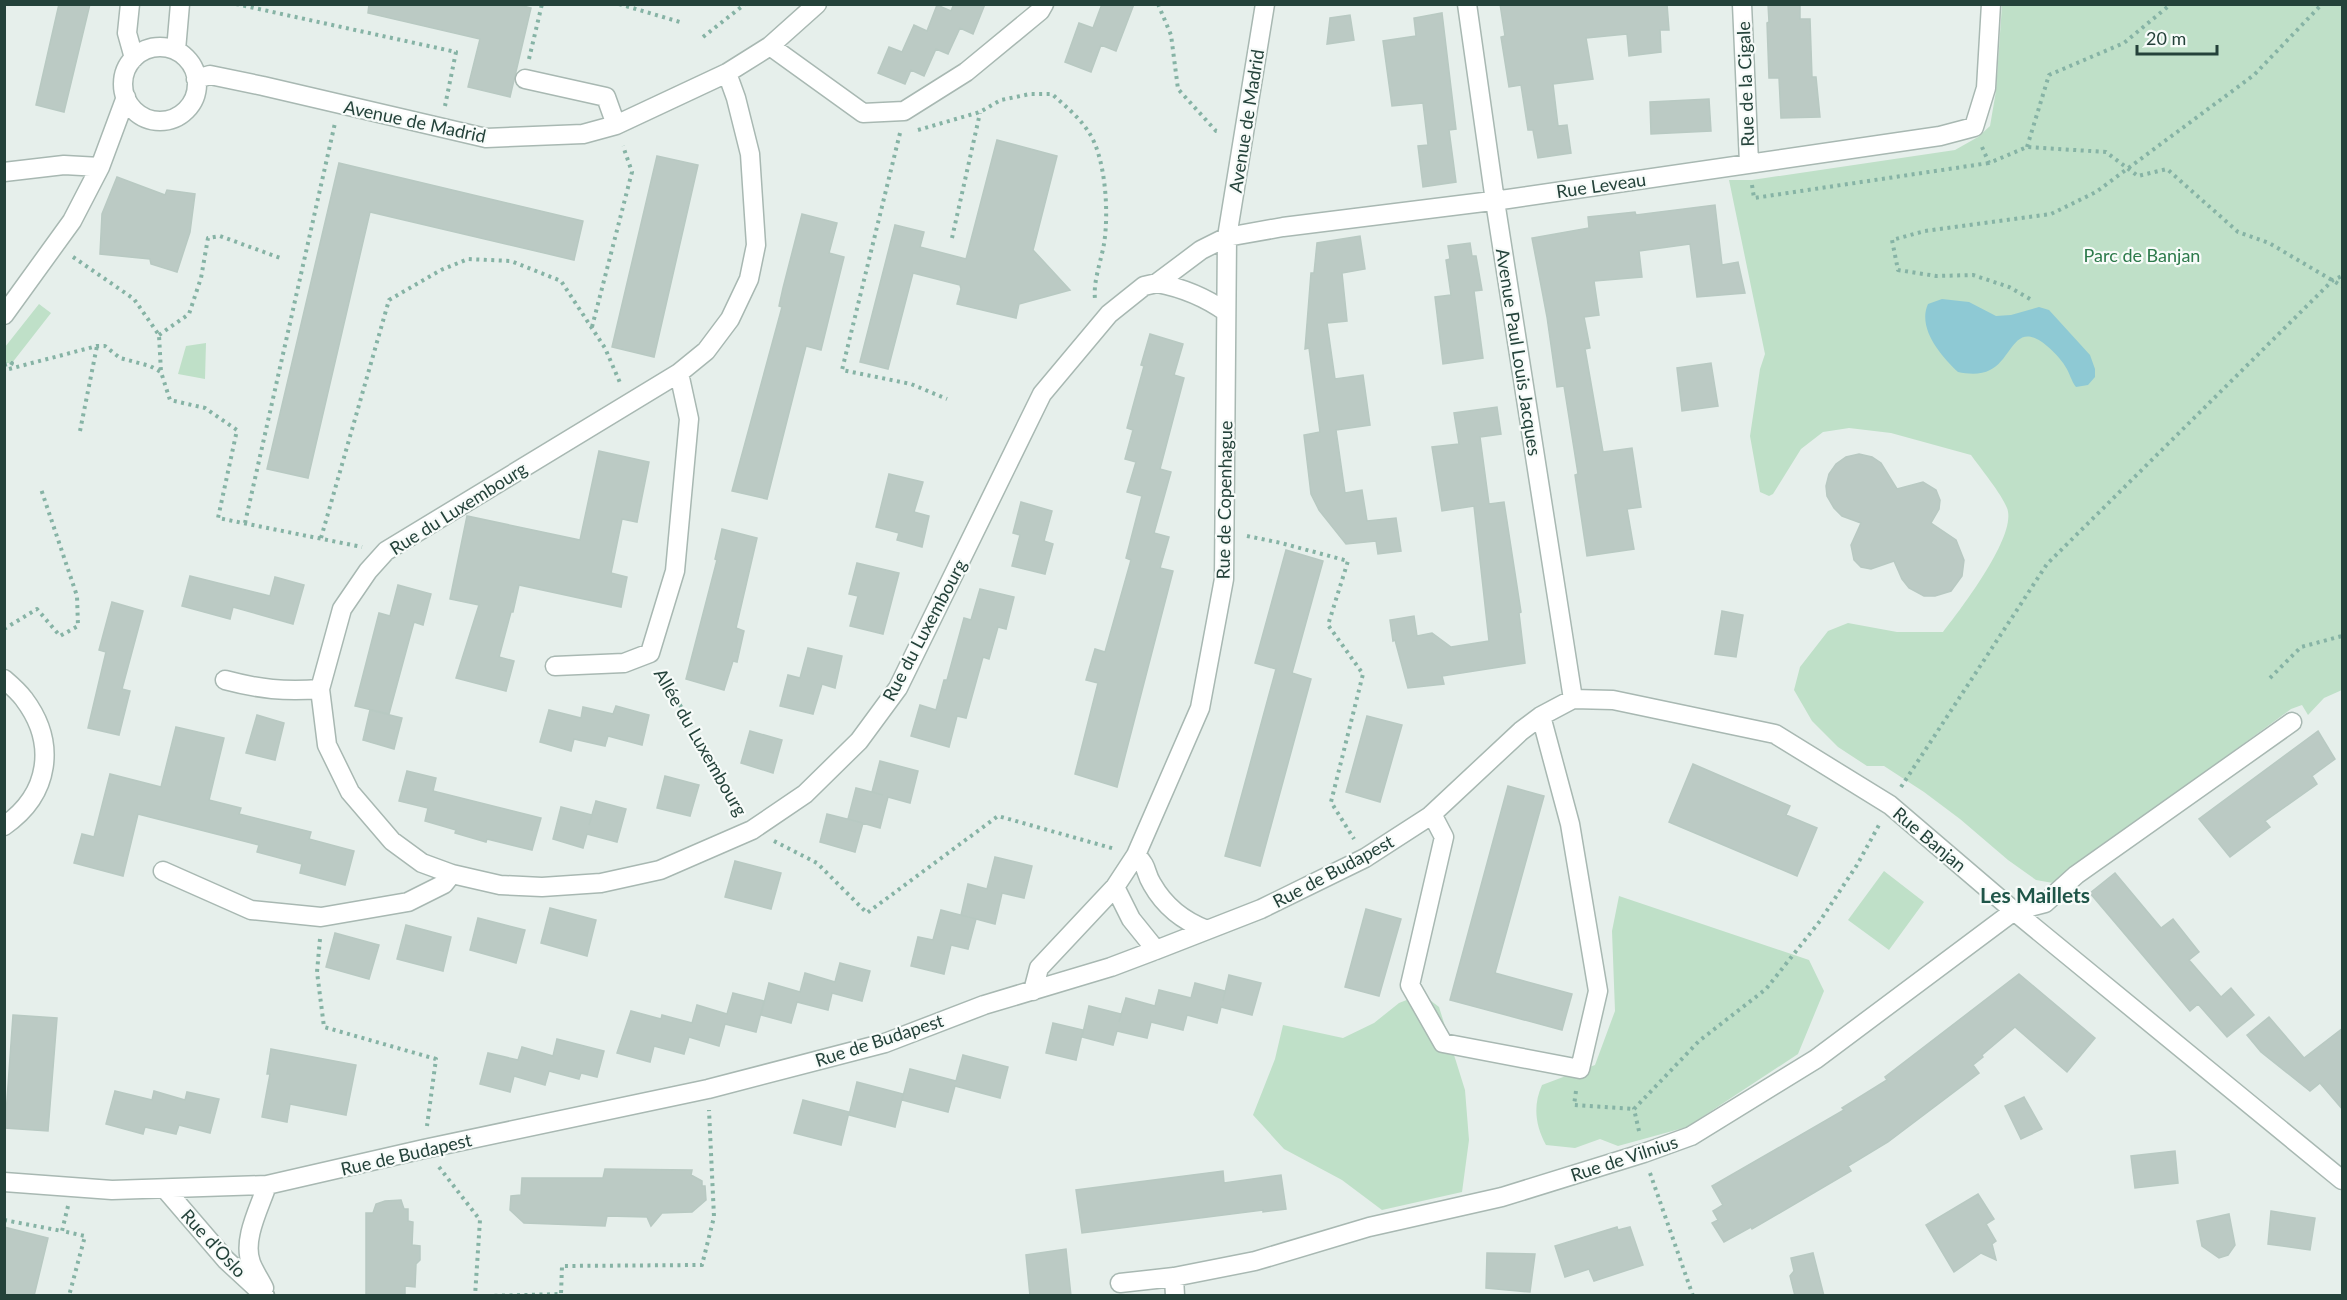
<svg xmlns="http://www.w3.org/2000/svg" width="2347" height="1300" font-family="Lato,sans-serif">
<rect width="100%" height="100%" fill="#e6efeb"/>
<path fill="#bfe0c8" d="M2002,5h340v685l-18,8 -16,17 -6,-10 -11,4 -238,174 -17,-3 -28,-20 -48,-41 -36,-27 -40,-26h-17l-29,-19 -26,-26 -18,-31 6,-23 28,-36 20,-8 49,9h46c17,-22 75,-97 64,-124 -6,-15 -26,-39 -36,-53l-80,-22 -42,-5 -26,4 -22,17 -28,45 -4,2 -9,-4 -10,-56 10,-67 5,-15 -36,-174h23l203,-30 23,-13 12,-11 6,-35z
M39,304l12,9 -39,50h-7v-16z
M206,343l-1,36 -27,-5 8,-28z
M1884,871l40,31 -35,48 -41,-30z
M1619,896l190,64 15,31 -26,63 -111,73 -69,19 -18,-7 -25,9 -29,-3c-11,-20 -13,-40 -4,-60l53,-20 20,-54 -3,-80z
M1422,994l17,13 26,83 4,50 -7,52 -80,18 -40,-30 -58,-31 -31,-34 22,-56 8,-34 60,13 31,-15 25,-20z"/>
<path fill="#8ec9d4" d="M1942,299l27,3 27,14 15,-1 28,-8 10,3 41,45 5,14v8l-7,8 -12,2c-5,-6 -6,-14 -11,-21 -4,-7 -12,-15 -18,-20 -33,-28 -34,13 -57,24 -9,5 -22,4 -32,2 -17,-16 -41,-44 -30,-68z"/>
<path fill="#bbcac4" stroke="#b8c9c2" stroke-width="1.5" d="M59,4h31l-26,108 -28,-7z
M369,4h147l15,4 -21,89 -42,-10 12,-48 -112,-26z
M954,4h31l-12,30 -13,-6 -12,26 -12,-5 -12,27 -13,-6 -6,14 -27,-11 11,-26 13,5 12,-27 13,6 10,-26 14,6z
M1102,4h32l-18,47 -15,-6 -10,27 -26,-10 14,-39 14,5z
M1500,4h167l2,26h-9l1,22 -32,4 -2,-22 -41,4 7,41 -40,5 5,42 9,-1 4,28 -33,5 -5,-28h-5l-7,-45 -12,2 -8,-50 4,-1z
M1768,4h32v15h10l2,58h4l4,40 -39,1 -2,-40h-10l-2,-55 2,-1z
M1442,13l14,116 -7,1 7,52 -33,5 -5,-41 10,-1 -5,-42 -31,3 -9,-65 33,-5 -2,-18z
M1350,15l4,25 -27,4 3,-26z
M1709,99l2,32 -60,3 -1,-32z
M997,140l60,16 -24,94 37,40 -51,14 -3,14 -59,-14 4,-15 -1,-4 -47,-12 -25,96 -28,-7 35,-137 29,7 -4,15 46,12z
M657,156l41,9 -44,192 -42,-10z
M339,163l244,58 -9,39 -204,-48 -62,266 -41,-9z
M117,177l48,18 2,-5 28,4 -5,38 -13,40 -26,-8 -1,-5 -50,-5 2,-40z
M1715,205l7,60 16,-3 7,31 -48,4 -7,-53 -51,7 3,26 -48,4 5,34 -15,2 6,31 -5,1 18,103 29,-4 9,59 -14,2 7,40 -47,7 -12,-81 3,-1 -14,-88 -7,1 -10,-70 -15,-79 57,-10 -1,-11 47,-5 1,3z
M802,214l35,9 -8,30 15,4 -23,93 -15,-4 -39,153 -35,-8 50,-184 -3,-1 4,-18z
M1360,236l5,33 -23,4 5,48 -20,2 8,56 28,-4 7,50 -34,5 9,63 17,-3 5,31 29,-3 5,33 -23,3 -2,-13 -30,3 -27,-34 -8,-16 -7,-59 16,-3 -11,-84 -4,1 6,-76h3l3,-30z
M1470,243l2,13h4l6,34 -8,1 9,67 -40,6 -8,-67 16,-2 -5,-35 4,-1 -2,-13z
M1150,334l33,10 -9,31 10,3 -24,91 11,3 -17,61 15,4 -9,31 13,3 -56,216 -42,-13 23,-91 -12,-3 9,-31 10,3 26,-92 -5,-2 16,-62 -15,-4 9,-30 -11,-3 8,-29 -6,-2 17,-62 -3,-1z
M1711,363l7,43 -36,5 -5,-43z
M1497,407l4,27 -21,3 9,67 15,-2 17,110 -2,1 6,50 -83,13 2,8 -36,4 -13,-48 -2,1 -3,-21 24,-4 3,20 15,-3 19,14 38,-6 -15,-135 -32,5 -10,-64 27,-3 -5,-31z
M599,451l50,11 -12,60 -15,-3 -11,54 16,4 -6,30 -102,-22 -6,27h-2l-12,45 15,4 -8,30 -50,-13 23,-73 -29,-6 17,-83 113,24z
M1859,454l13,3 9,6 16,26 26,-7 13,8 4,10 -1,9 -8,14 25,17 8,20 -2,16 -11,15 -16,5h-11l-15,-8 -7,-9 -8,-18 -23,8 -10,-2 -7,-7 -3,-15 10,-22 -19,-7 -8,-8 -7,-12 -1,-10 3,-12 7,-10 10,-7z
M889,474l34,8 -9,30 15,4 -7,31 -25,-7 2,-7 -23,-6z
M1021,502l31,9 -8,30 9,3 -8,30 -33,-8 8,-31 -7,-2z
M722,529l35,9 -21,90 8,3 -7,31 -4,-1 -9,29 -38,-11 31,-119 -2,-1z
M1286,550l37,11 -31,112 19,6 -51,187 -35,-10 51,-187 -21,-6z
M857,563l42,10 -16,61 -33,-8 8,-30 -9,-2z
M190,576l80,20 5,-19 29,8 -11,39 -60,-17 -3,12 -48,-13z
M398,585l33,9 -8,31 -9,-3 -25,92 -34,-8 24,-93 11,3z
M980,589l34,8 -8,32 -8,-2 -9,32 -6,-2 -17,61 -9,-2 -8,31 -38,-11 9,-31 16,5 8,-30h3l17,-62 7,2z
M112,602l31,9 -21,78 8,2 -11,44 -31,-7 18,-76 -7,-2z
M1722,611l21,4 -7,42 -21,-3z
M808,648l34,8 -7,32 -13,-4 -9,30 -33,-8 8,-31 12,3z
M616,706l33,9 -7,30 -34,-9 -3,10 -31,-7 -3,12 -31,-9 9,-32 32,8 2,-11 30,7z
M370,710l32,8 -8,31 -31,-9z
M257,715l27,8 -9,37 -29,-7z
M1367,716l35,9 -22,77 -34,-10z
M176,727l48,11 -15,62 32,8 -2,6 72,18 -2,7 45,12 -9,34 -45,-12 2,-9 -45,-12 2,-7 -121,-31 -15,62 -49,-13 8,-29 12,3 16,-63 51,13z
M750,731l32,9 -9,33 -32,-10z
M2318,731l17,28 -23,17 5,8 -52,37 5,6 -40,30 -31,-38z
M880,761l38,10 -8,32 -22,-6 -8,31 -32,-9 8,-31 27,7 -11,-3z
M1693,764l97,42 -4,9 31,13 -20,48 -128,-54z
M407,771l29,7 -3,13 108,27 -9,32 -45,-11 -1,3 -31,-9 1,-3 -31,-9 3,-13 -29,-7z
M665,776l34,9 -9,31 -33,-8z
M1508,786l36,10 -49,177 77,21 -10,36 -112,-30z
M596,801l30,8 -9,33 -30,-8 -4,14 -30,-9 8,-32 31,8 -3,10z
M827,814l36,9 -8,29 -35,-10z
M995,857l37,9 -8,32 -22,-5 -7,31 -34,-9 7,-31 19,5z
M735,861l46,12 -10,36 -46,-12z
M2115,873l46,55 12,-9 26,33 -10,8 32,37 10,-9 23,27 -27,22 -29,-33 -8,7 -100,-118z
M550,908l46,12 -9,36 -46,-13z
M1366,909l35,10 -22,77 -34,-9z
M941,910l35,9 -8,30 -17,-4 -7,29 -33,-8 7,-29 15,3z
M478,918l47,12 -9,33 -46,-13z
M406,925l45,12 -8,34 -46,-12z
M335,933l44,12 -10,34 -43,-12z
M840,963l30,8 -8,30 -30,-8 -4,17 -31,-8 -6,21 -30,-8 8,-32 31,9 5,-19 30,9z
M2019,974l76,64 -28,34 -52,-45 -33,28 1,2 -10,8 6,8 -91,69 -40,24 3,5 -99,58 -1,-2 -27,15 -12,-19 6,-3 -5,-9 10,-6 -11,-19 132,-76 -2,-2 45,-28 -2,-3z
M1229,975l32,8 -9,32 -31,-8 -4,16 -30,-8 -4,15 -32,-8 -4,16 -30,-7 -4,14 -31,-8 7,-31 32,8 -2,8 7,-24 29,8 4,-16 32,8 4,-15 30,8 -2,10z
M733,993l31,8 -8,31 -31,-8 -6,22 -30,-9 -5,17 -30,-8 -4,16 -33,-9 14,-42 30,8 1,-4 30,8 5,-18 30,9z
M13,1015l44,3 -9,113 -43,-3z
M2269,1017l35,41 39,-30v82l-23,-27 -10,8 -49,-39 -14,-17z
M1053,1023l30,7 -7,30 -30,-7z
M557,1039l47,12 -7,26 -16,-4 -2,6 -30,-8 -4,14 -31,-9 -4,16 -30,-8 8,-31 30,7 4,-13 31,9z
M271,1049l85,16 -10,50 -56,-11 -3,18 -25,-5 8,-43h-3z
M963,1055l45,12 -8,31 -45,-12 -7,26 -46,-12 8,-31 46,12z
M857,1082l46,12 -8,33 -46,-12z
M115,1091l37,9 2,-9 31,9 2,-8 32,7 -9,34 -31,-8 -3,9 -31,-7 -2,7 -37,-10z
M2024,1097l18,32 -21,10 -16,-33z
M803,1100l46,12 -8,33 -47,-12z
M2175,1151l3,32 -43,5 -4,-32z
M605,1169l87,1 -1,5 11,6v5h3l1,14 -14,12 -30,1 -11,13 -4,-9 -40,-1 -2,10 -81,-3 -14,-13 1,-14 10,-1 1,-17h81z
M1223,1171l1,12 57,-8 5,34 -23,3v-2l-181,23 -6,-43z
M1978,1194l16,25 -8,5 10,17 -4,3 4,16 -15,-7 -27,19 -28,-47z
M401,1200l3,9h4v12l5,1 -1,23 8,1v14l-4,4 -1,23 -10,-1v10h-39v-83h7l3,-9 9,-3z
M2271,1211l44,7 -5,32 -42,-6z
M2229,1214l6,31 -7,10 -9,3 -17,-12 -5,-25z
M4,1227l44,11 -14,58h-30z
M1617,1227l1,3 12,-3 13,38 -49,16 -5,-12 -24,8 -10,-31z
M1066,1249l5,47h-41l-4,-41z
M1487,1253l48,1 -5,38 -44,-4z
M1813,1253l11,43h-29l-5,-20 4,-5 -3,-13z"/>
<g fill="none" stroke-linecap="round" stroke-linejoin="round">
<g stroke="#a8b8b2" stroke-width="21">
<path id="minor" d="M130,4l-3,29 7,25
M1467,4l28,197 78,498
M1742,4l7,159
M770,46l93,67 41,-2 62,-39 74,-61 4,-7
M123 84a37 37 0 1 1 74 0a37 37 0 1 1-74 0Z
M176,50l4,-46
M727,73l9,25 14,56 6,91 -7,34 -19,40 -24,32 -27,22 -293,178 -18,20 -26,38 -22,80 7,56 23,47 42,49 30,22 30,11 48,11 42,2 59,-4 59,-13 92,-40 53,-36 54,-53 39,-53 144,-294 67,-80 35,-28 13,-3 44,-33 26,-13 56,-10 225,-28 432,-63 34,-9 12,-39 5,-84
M196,79l14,-4 53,11 223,52 97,-4 33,-9 111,-52 43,-27 47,-42
M525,79l81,18 10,28
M4,172l60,-7 36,2
M1157,283c26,5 48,14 69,29
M4,315l68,-94 28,-54 26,-70
M555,666l69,-3 26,-10 25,-82 14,-152 -10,-46
M4,679c7,6 15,13 20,20 33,44 26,95 -20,127
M225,680c34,9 60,12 95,9
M1432,814l12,23 -34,148 33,58 137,26 18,-78 -28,-167 -29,-108
M1136,855c13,13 8,16 16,29 13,23 31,37 55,46
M163,871l88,39 70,7 87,-15 36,-18 8,-10
M1115,887l16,32 25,31
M1033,991l6,-23 76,-81 21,-32 64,-147 24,-129 3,-342 38,-233
M4,1182l108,8 155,-5 157,-36 284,-60 177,-46 99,-38 127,-38 45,-17 105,-41 104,-51 65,-42 91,-85 20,-15 32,-17 40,1 162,34 115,71 124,106 328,269
M165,1189l61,71 39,36
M1174,1277l1,19
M1120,1283l54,-6 81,-16 114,-34 133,-30 142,-44 47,-17 125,-77 198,-148 31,-8 31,-28 216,-153
M264,1288c-4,-8 -10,-17 -13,-25 -9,-24 9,-56 16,-78"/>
</g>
<path stroke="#86b3a5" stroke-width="4" stroke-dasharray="3 4.5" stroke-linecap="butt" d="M236,4l220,48 -11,54
M619,4l61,18
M1158,4l13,31 7,54 38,42 5,1
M703,37l42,-33
M529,59l13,-55
M918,130l62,-18 21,-12 29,-6h22c13,12 26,22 36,37 18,26 21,82 16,113 -3,17 -11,38 -9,55
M900,133l-58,237 69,14 36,15
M1982,147l7,16 38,-16 79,5 32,24 29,-7 71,63 31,11 73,43
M2027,147l22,-72 75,-32 47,-39
M1752,185l2,13 235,-35
M952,238l28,-125
M73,257l61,42 25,36 2,37
M2030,299l-21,-12 -36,-12 -37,1 -38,-6 -6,-30 33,-9 126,-17 45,-22 158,-117 68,-71
M592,327l40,-155 -9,-26
M159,335l30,-21 12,-36 7,-40 12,-2 63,23
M4,365l8,-2 -3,6 88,-23h8l15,12 30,8 11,6 9,28 35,8 32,22 -19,88 144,29
M80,431l17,-85
M245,523l90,-400
M1247,536l34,7 67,18 -20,64 35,49 -32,128 23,37
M321,538l68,-238 52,-30 27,-11 43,2 50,20 44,67 16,37
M4,629l33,-20 23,27 18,-10 -1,-30 -36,-107
M661,672l80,139
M2270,678l31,-31 41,-11
M1901,787l146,-223 286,-284 9,-4
M774,841l43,22 50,50 131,-97 117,33
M320,939l-3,33 7,55 112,32 -9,67
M1576,1091l-2,14 60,4
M1639,1131l-5,-22 65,-68 67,-52 54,-68 37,-56 22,-40
M439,1167l41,53 -5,76
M1650,1173l43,123
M68,1206l-6,25 23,5 -16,60
M4,1220l58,11
M487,1296l74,-2 1,-28 140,-1 12,-48 -5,-107"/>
<use href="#minor" stroke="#fff" stroke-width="18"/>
</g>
<g text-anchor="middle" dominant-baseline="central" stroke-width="4.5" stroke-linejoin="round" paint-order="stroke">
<g font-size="18" fill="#24423a" stroke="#f7fbf9">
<text transform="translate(1745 84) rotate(-92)">Rue de la Cigale</text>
<text transform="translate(415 121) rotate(12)">Avenue de Madrid</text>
<text transform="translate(1246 121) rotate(-81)">Avenue de Madrid</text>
<text transform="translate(1601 185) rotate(-8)">Rue Leveau</text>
<text transform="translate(1519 352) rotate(81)">Avenue Paul Louis Jacques</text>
<text transform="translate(1224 500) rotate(-89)">Rue de Copenhague</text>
<text transform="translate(458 508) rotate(-32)">Rue du Luxembourg</text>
<text transform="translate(924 630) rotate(-62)">Rue du Luxembourg</text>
<text transform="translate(701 742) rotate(60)">Allée du Luxembourg</text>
<text transform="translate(1930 839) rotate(40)">Rue Banjan</text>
<text transform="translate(1333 871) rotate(-28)">Rue de Budapest</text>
<text transform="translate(879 1040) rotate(-18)">Rue de Budapest</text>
<text transform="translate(406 1154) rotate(-13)">Rue de Budapest</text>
<text transform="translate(1624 1158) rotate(-18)">Rue de Vilnius</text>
<text transform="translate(214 1243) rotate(47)">Rue d'Oslo</text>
</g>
<g font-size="18" fill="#2d7a4b" stroke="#f7fbf9">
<text x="2142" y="255">Parc de Banjan</text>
</g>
<g font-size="21" font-weight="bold" fill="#1f5548" stroke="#f7fbf9">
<text x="2035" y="894">Les Maillets</text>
</g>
</g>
<rect width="2347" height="1300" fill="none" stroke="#24423a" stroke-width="12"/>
<path d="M2137 45v9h80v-9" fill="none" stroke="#24423a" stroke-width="3"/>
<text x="2146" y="45" font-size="18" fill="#24423a" stroke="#f7fbf9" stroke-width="4.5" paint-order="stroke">20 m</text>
</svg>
